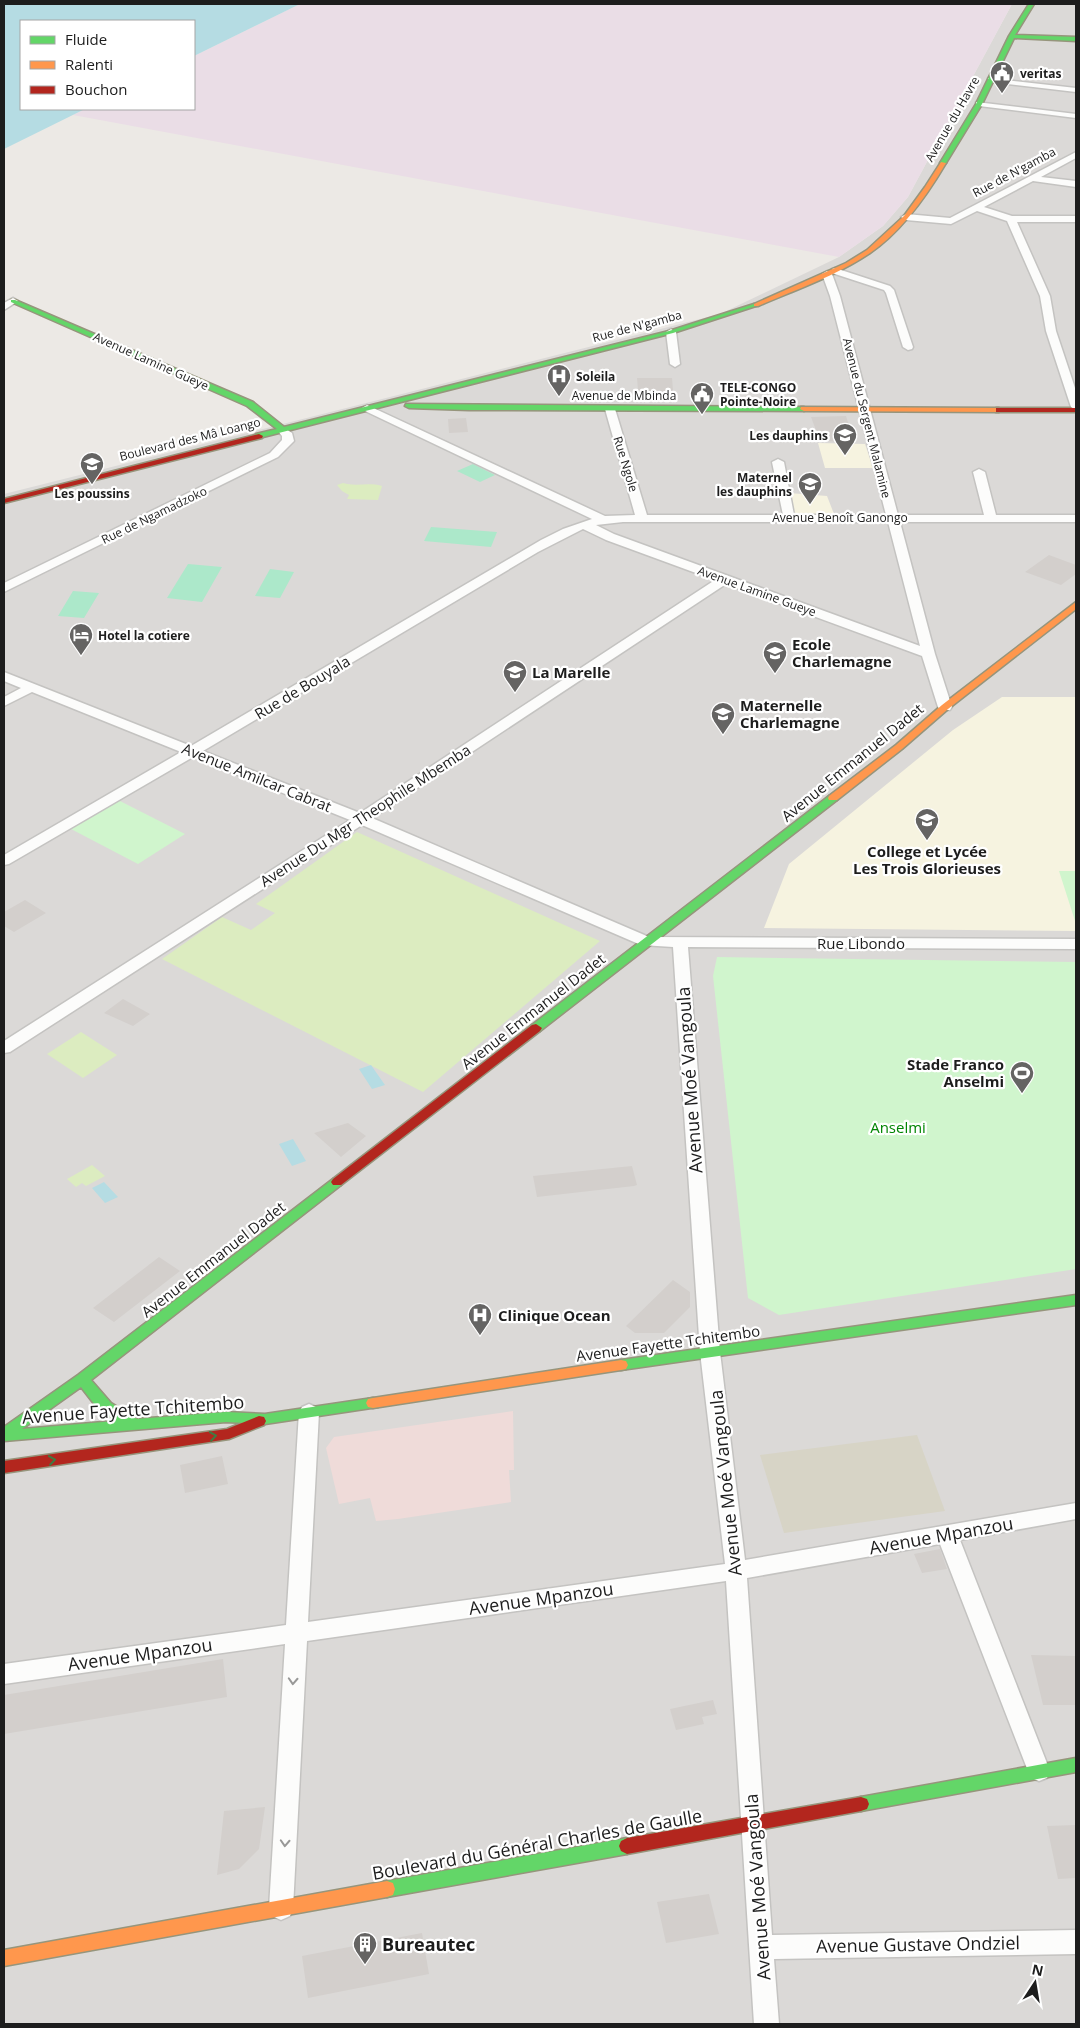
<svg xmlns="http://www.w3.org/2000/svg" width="1080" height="2028" font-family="'Open Sans',sans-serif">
<rect width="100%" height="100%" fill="#ece9e5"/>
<path fill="#dbd9d7" d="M1012,4h64v2020h-1072v-1530l716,-180 119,-57 44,-31 25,-29z"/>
<path fill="#efdbd9" d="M513,1411l1,59h-5l2,32 -113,17 -22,2 -6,-23 -31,6 -13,-56 8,-11z"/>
<path fill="#eadde6" d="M300,4h712l-104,193 -25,29 -44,31 -766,-142 12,-6h109v-53z"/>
<path fill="#f6f3e0" d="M818,443l47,1 8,24h-48z
M789,493l38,3 7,18 -43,2z
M1002,697h74v234l-312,-3 25,-64 164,-134z"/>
<path fill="#d7d4c6" d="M917,1435l28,76 -161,22 -24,-78z"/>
<path fill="#dcecc0" d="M343,483c13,4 25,-1 39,3l-4,14 -31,-1 2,-4 -7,-4 -5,-6z
M357,832l243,109 -177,151 -261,-133 60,-42 29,13 24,-17 -19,-9z
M81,1032l36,23 -34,23 -36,-24z
M92,1165l13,11 -19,10 -4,-3 -6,4 -9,-8z"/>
<path fill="#d0f5cd" d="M118,800l67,34 -47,30 -67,-35z
M1059,871h17v53z
M717,957l359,5v307l-297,46 -31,-17 -35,-322z"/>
<path fill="#ace8ca" d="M473,464l22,11 -15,7 -23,-11z
M431,527l66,5 -6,15 -67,-6z
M188,564l34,3 -20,35 -35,-4z
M270,569l24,3 -14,26 -25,-2z
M73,591l26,2 -15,25 -26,-2z"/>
<path fill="#b5dce3" d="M4,4h296l-106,52v-35h-173v88h64l-81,40z
M371,1065l14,20 -13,4 -13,-20z
M293,1139l13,22 -14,5 -13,-22z
M104,1182l14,15 -13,6 -13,-15z"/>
<path fill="#d3cfcc" d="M637,378h35l2,24h-35z
M846,416l8,26 -34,-1 -9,-24z
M466,418l2,14 -19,1 -1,-14z
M1049,555l27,10v9l-15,11 -36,-13z
M25,900l21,13 -32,19 -10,-6v-14z
M123,999l27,15 -17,12 -29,-13z
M348,1123l18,13 -25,21 -27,-24z
M632,1166l5,19 -3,1 -97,11 -4,-21z
M159,1257l21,14 -66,51 -21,-14z
M673,1280l17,12v15l-26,26h-29l-9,-7z
M222,1456l6,28 -43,9 -5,-28z
M940,1549l7,20 -25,4 -8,-19z
M1031,1655l45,1v49h-33z
M223,1659l4,38 -223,37v-39z
M713,1700l4,14 -15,3 2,7 -28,6 -6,-21z
M265,1807l-6,42 -20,20 -22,6 7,-64z
M1076,1825v53l-18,1 -11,-53z
M709,1894l10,40 -53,9 -9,-41z
M422,1933l7,41 -121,24 -6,-42z"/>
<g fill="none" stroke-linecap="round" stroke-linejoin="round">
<g stroke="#c4c3c1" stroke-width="3">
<path id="street" d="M988,78l88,10v4l-85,-10h-3z
M976,102l100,12v4l-97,-12h-3z
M1076,152v6l-35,19 35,4v6l-43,-6 -49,26 28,9h64v6h-59l33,74 6,35 20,60v19l-5,-3 -25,-76 -6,-35 -33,-75 -30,-10 -26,13 -45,-4 -5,-3 5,-3 44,4z
M835,268l55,18 4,4 19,57 -1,2 -4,1 -5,-3 -17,-54 -2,-3 -52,-17v-4z
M827,271l5,3 8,22 58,219h86l-11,-43 6,-3 6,3 11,43h80v7h-176l35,132 17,53 -2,3h-10l-2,-3 -16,-51 -196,-72 -354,234 277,119 427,2v10l-388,-2 32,405 25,208 331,-57v16l-116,21 90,231 -3,7 -8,3 -8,-3 -3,-7 -88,-227 -193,34 25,357 304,-5v24l-302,5 5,65h-25l-28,-443 -419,60 -14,267 -3,8 -9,4 -9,-4 -3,-8 16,-264 -281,40v-20l282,-39 13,-213 3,-5 7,-3 7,3 3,5 -11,210 417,-58 -25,-212 -27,-405 -32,-2 -279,-120 -352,227 -6,1v-12l346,-221 -157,-63 -184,107 -5,1v-10l177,-103 -149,-60 -28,14v-9l17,-9 -17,-7v-9l187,74 350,-206 22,-11 29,-10 -229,-109 -1,-2 5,-3 238,111 30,-1 -30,-106 5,-3 5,3 32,106h136l-11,-53 6,-3 6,3 10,53h92l-56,-219 -8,-22zM623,522h265l32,124 -306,-112 -18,-9zM583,529l23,11 109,40 -355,233 -157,-62 335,-199z
M13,298l5,3 -14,9v-7z
M671,329l5,3 4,32 -5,3 -5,-3 -4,-32z
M283,427l9,6 2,8 -16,16 -274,135v-9l266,-130 12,-13v-4l-5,-6z"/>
</g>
<g stroke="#96957c" stroke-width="3">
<path id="fast" d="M1029,4h5l-19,31 61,2v4l-62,-3 -32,66 -36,59 -5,1 -1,-1 36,-59 33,-68z
M11,300h4l238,102 31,25 385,-96 85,-27 5,1 -86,28 -414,105 -4,-2 1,-2 21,-5 -30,-23 -236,-104z
M406,404l398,3 4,2 -4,2 -335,-1 -60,-2 -4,-2z
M833,795l4,1 1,2 -1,2 -297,231h-8l-2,-3 2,-3 297,-229z
M337,1178l4,1 2,3 -2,3 -250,195 20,23 26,16 89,-7 39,2 108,-16 5,1 2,4 -2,4 -113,17 -39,-2 -222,19v-14l74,-52 255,-196zM81,1387l14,18 20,16 -93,8z
M1076,1295v10l-455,65 -5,-1 -2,-4 2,-4 5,-1z
M1076,1758v14l-215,39 -6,-2 -2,-5 2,-5 6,-2z
M627,1838l6,3 2,5 -2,5 -6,3 -240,43 -6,-2 -2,-6 2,-6 6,-2z"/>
</g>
<g stroke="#96957c" stroke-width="3">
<path id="slow" d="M941,162l5,1c-20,34 -44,68 -76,90 -34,23 -75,37 -112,53h-4v-2l92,-41 21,-13 37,-34 21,-29z
M801,407l198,1 4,2 -4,2 -195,-1 -4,-2z
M1076,602v7l-128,100 -46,40 -65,51h-8l-1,-2 1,-2 67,-51 46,-40z
M621,1360l5,1 2,4 -2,4 -5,1 -248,38 -5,-1 -2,-4 2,-4 5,-1z
M387,1881l6,2 2,6 -2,6 -6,2 -383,69v-16z"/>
</g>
<g stroke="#96957c" stroke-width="3">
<path id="jam" d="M996,408h80v4h-80z
M259,434l4,2 -1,2 -258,65v-4z
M536,1024l6,4 -2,3 -199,154h-8l-2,-3 2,-3 199,-154z
M259,1416l5,1 2,4 -2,4 -35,14 -225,34v-12l223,-32z
M861,1797l6,2 2,5 -2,5 -6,2 -234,43 -6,-3 -2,-5 2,-5 6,-3z"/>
</g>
<use href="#street" fill="#fcfcfb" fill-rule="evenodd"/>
<use href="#fast" fill="#63d668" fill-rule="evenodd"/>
<use href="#slow" fill="#ff974d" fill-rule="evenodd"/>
<use href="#jam" fill="#b3261e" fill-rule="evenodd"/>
</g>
<defs><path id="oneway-chevron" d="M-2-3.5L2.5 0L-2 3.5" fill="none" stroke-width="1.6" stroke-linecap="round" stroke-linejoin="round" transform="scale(1.25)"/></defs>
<g stroke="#407a42">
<use href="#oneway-chevron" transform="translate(213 1436) rotate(-8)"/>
<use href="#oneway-chevron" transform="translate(52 1460) rotate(-8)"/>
</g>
<g stroke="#989897">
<use href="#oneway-chevron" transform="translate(293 1681) rotate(93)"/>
<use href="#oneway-chevron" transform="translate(285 1843) rotate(93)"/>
</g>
<defs>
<g id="civic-pin" transform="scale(1.25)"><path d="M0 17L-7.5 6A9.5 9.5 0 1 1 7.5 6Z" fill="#656463" stroke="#fff"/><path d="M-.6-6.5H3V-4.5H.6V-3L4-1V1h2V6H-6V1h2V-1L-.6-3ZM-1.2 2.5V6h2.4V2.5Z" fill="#fff"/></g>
<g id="hospital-pin" transform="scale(1.25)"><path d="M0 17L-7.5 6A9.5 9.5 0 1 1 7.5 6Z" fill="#656463" stroke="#fff"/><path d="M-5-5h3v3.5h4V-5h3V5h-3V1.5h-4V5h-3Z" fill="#fff"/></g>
<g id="school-pin" transform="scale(1.25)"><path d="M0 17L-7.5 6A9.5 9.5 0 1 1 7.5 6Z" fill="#656463" stroke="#fff"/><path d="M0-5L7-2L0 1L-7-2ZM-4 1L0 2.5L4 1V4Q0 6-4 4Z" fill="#fff"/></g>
<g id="hotel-pin" transform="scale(1.25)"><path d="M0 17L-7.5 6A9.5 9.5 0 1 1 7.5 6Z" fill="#656463" stroke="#fff"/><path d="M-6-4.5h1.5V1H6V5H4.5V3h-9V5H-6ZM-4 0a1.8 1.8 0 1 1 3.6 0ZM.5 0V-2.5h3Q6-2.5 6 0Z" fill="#fff"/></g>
<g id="stadium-pin" transform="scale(1.25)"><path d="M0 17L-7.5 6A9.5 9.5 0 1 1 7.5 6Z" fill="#656463" stroke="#fff"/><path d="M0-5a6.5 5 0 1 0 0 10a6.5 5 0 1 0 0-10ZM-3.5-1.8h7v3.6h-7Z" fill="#fff"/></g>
<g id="building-pin" transform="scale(1.25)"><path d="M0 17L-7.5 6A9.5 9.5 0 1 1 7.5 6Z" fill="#656463" stroke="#fff"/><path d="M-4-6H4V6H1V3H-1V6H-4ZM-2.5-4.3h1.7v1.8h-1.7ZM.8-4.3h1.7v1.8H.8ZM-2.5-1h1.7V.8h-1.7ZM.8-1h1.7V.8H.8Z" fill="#fff"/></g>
</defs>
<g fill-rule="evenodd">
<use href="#civic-pin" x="1002" y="73"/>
<use href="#hospital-pin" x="559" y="376"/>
<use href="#civic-pin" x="702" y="394"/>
<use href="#school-pin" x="845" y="435"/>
<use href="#school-pin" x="92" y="464"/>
<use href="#school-pin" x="810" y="484"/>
<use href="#hotel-pin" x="81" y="635"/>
<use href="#school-pin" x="775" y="653"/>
<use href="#school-pin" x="515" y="672"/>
<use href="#school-pin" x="723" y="714"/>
<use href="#school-pin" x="927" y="820"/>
<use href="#stadium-pin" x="1022" y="1073"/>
<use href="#hospital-pin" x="480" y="1315"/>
<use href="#building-pin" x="365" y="1944"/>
</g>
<g text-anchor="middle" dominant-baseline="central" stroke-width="4.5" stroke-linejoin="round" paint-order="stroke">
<g font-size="12" font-weight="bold" fill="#1d1d1d" stroke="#fff" text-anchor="start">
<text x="1020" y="73">veritas</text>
<text x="576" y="376">Soleila</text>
<text x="720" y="387">TELE-CONGO<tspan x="720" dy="14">Pointe-Noire</tspan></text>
<text x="828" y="435" text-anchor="end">Les dauphins</text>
<text x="792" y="477" text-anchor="end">Maternel<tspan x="792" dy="14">les dauphins</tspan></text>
<text x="92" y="493" text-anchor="middle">Les poussins</text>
<text x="98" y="635">Hotel la cotiere</text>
</g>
<g font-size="12" fill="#1d1d1d" stroke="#fff">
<text transform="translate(952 119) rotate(-60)">Avenue du Havre</text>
<text transform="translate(1014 172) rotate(-28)">Rue de N'gamba</text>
<text transform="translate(637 326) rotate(-15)">Rue de N'gamba</text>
<text transform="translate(151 361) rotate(24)">Avenue Lamine Gueye</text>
<text x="624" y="395">Avenue de Mbinda</text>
<text transform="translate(867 418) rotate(76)">Avenue du Sergent Malamine</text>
<text transform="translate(190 439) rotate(-14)">Boulevard des Mâ Loango</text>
<text transform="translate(626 464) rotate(73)">Rue Ngole</text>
<text transform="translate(154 515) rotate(-26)">Rue de Ngamadzoko</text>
<text x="840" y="517">Avenue Benoît Ganongo</text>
<text transform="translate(757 591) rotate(20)">Avenue Lamine Gueye</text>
</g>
<g font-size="15" font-weight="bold" fill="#1d1d1d" stroke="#fff" text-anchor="start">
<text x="792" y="644">Ecole<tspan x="792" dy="17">Charlemagne</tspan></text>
<text x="532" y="672">La Marelle</text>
<text x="740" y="705">Maternelle<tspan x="740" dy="17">Charlemagne</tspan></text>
<text x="927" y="851" text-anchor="middle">College et Lycée<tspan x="927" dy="17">Les Trois Glorieuses</tspan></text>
<text x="1004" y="1064" text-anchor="end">Stade Franco<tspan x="1004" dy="17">Anselmi</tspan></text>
<text x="498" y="1315">Clinique Ocean</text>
</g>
<g font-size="15" fill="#1d1d1d" stroke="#fff">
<text transform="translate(302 687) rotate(-31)">Rue de Bouyala</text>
<text transform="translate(852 762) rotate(-39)">Avenue Emmanuel Dadet</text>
<text transform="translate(257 777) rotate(22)">Avenue Amilcar Cabrat</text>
<text transform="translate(365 815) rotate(-33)">Avenue Du Mgr Theophile Mbemba</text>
<text x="861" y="943">Rue Libondo</text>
<text transform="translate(533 1011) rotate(-38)">Avenue Emmanuel Dadet</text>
<text transform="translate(213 1259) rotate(-38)">Avenue Emmanuel Dadet</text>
<text transform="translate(668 1343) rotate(-8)">Avenue Fayette Tchitembo</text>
</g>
<g font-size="15" fill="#018502" stroke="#fff">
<text x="898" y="1127">Anselmi</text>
</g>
<g font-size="18" fill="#1d1d1d" stroke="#fff">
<text transform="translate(689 1080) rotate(-94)">Avenue Moé Vangoula</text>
<text transform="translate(133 1409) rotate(-4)">Avenue Fayette Tchitembo</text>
<text transform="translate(725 1483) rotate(-96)">Avenue Moé Vangoula</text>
<text transform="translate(941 1535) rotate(-10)">Avenue Mpanzou</text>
<text transform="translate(541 1598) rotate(-8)">Avenue Mpanzou</text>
<text transform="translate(140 1654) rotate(-8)">Avenue Mpanzou</text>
<text transform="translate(537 1844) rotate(-10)">Boulevard du Général Charles de Gaulle</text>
<text transform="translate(757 1887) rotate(-94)">Avenue Moé Vangoula</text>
<text transform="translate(918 1944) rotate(-1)">Avenue Gustave Ondziel</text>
</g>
<g font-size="18" font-weight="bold" fill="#1d1d1d" stroke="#fff" text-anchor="start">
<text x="382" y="1944">Bureautec</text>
</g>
</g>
<rect width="1080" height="2028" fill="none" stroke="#1d1d1d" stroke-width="10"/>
<rect x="20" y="20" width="175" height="90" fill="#ffffff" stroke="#a5a5a5"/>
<rect x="30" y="36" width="25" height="8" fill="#63d668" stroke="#a5a5a5"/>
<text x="65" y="45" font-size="15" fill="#1d1d1d">Fluide</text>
<rect x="30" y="61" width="25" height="8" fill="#ff974d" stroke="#a5a5a5"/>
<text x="65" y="70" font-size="15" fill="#1d1d1d">Ralenti</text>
<rect x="30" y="86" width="25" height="8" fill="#b3261e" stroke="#a5a5a5"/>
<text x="65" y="95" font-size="15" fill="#1d1d1d">Bouchon</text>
<g transform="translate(1035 1983) rotate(12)" stroke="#ffffff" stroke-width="4" paint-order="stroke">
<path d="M0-4L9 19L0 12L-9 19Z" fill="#1d1d1d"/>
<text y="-8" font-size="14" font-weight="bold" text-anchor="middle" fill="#1d1d1d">N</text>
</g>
</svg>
